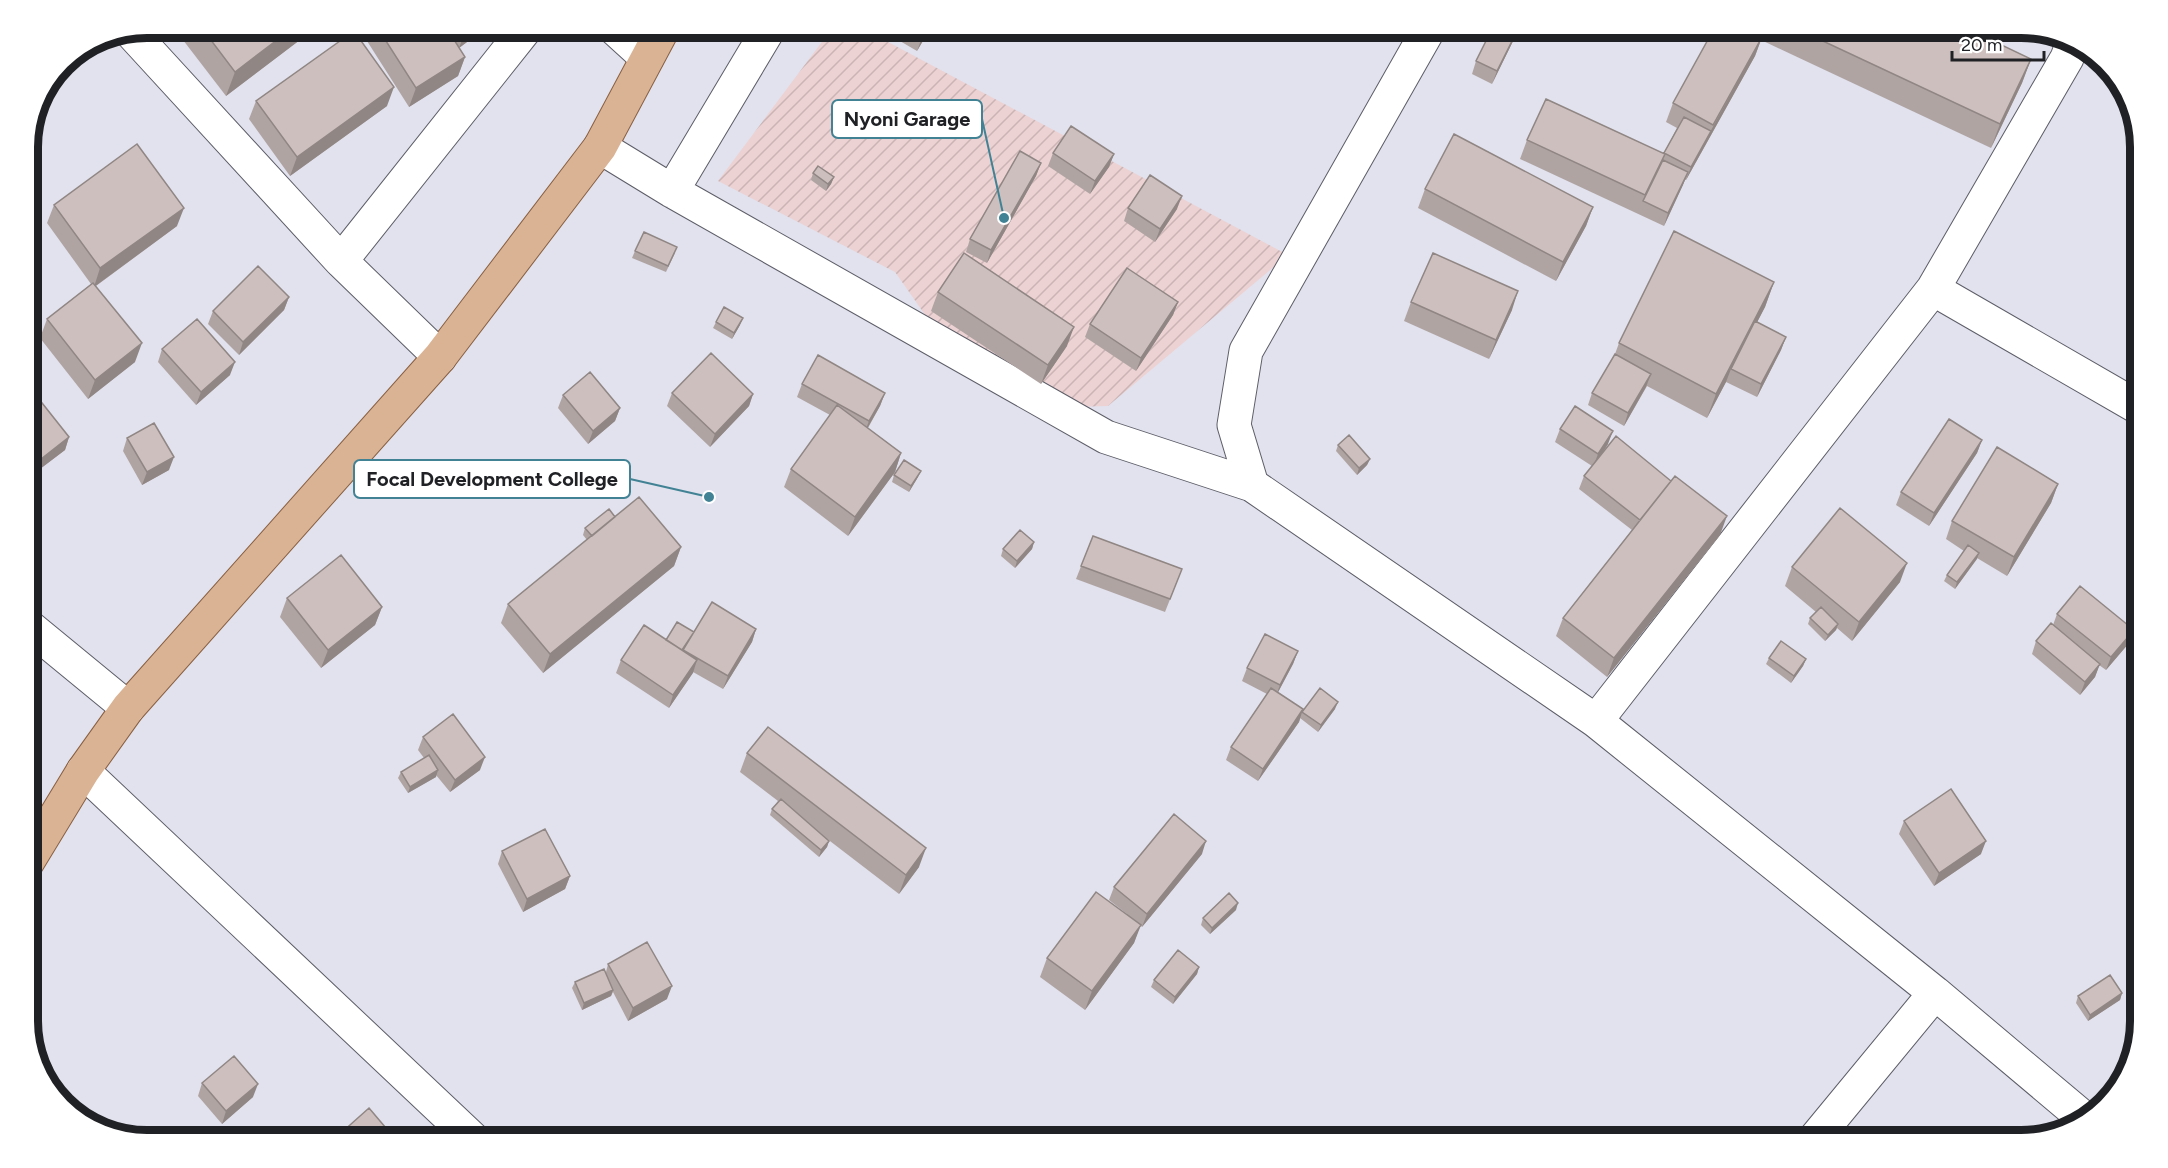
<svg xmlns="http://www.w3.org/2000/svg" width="2168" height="1168" font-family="Figtree,sans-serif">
<defs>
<pattern id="industrial-furrows" width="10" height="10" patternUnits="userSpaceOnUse" patternTransform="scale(1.5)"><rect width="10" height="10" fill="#ecd2d3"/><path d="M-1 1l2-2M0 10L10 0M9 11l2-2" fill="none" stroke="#cab4b5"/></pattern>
</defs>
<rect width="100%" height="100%" fill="#e1e2ee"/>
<path fill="url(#industrial-furrows)" d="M833,27h27l428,228 -180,151 -34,1 -139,-78 -40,-57 -177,-91z"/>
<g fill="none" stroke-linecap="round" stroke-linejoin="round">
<g stroke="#5c5d67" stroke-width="35">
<path id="minor" d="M613,27l34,31
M129,30l212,231 99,96
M600,147l72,44 434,246 146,48 344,236 339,272 151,127
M672,191l98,-164
M341,261l186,-234
M1933,289l134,-231 7,-19
M1252,485l-18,-60 12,-74 184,-324
M27,625l101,83
M1596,721l337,-432 208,120
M83,771l392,370
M1813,1141l122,-148"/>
</g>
<g stroke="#895f40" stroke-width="35">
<path id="major" d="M27,863l56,-92 45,-63 312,-351 160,-210 64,-120"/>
</g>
<use href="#minor" stroke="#fff" stroke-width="33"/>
<use href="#major" stroke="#dab395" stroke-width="33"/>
</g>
<path fill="#b0a4a3" d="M173,27h144l-91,69z
M361,27h126l-28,21 6,9 -7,19 -49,31 -49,-77z
M876,27h55l-14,24z
M1753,27h211l67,32 -9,24 -31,65 -230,-108 -6,16 -69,124h-1l-21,46 -144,-67 7,-19 137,13 13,-25 -11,-6 7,-19 78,-72z
M1515,37l-23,47 -20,-10 4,-13z
M256,101l131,5 -97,70 -41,-57z
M1053,153l61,1 -5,13 -19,27 -42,-28z
M1041,163l-5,13 -49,87 -21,-11 4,-13z
M813,173l21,4 -3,7 -5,7 -15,-11z
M1425,189l168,18 -7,19 -30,55 -138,-73z
M54,205l123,21 -81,60 39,76 -47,37 -48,-61 7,-19 44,-35 -44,-61z
M1128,208l49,1 -22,33 -31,-21z
M635,251l40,2 -9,19 -34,-14z
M1774,282l-9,25 -8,15 29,15 -5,13 -24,47 -31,-15 -19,36 -60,-32 -23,40 -36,-21 4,-12 23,-39 4,-11z
M938,292l129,54 -26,38 -110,-73z
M289,297l-5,13 -45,45 -31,-31 5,-13z
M1178,302l-5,13 -37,56 -51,-34 5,-13z
M1411,302l101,8 -23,49 -85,-38z
M716,322l24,3 -8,14 -19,-11z
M162,349l68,26 -34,30 -38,-43z
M27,384l42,53 -4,13 -29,22 -8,-10 -1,1z
M802,384l83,9 -5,13 -12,22 33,25 -6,19 -47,64 -64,-49 7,-18 39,-54 -33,-18z
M672,393l81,1 -4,12 -39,41 -43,-41z
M563,395l57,13 -5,13 -27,23 -30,-36z
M1560,429l48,15 -4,7 116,84 -113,142 -51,-41 7,-18 69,-88 -53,-41 5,-13 8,-10 -37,-24z
M127,438l42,32 -27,15 -19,-34z
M1982,440l-5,13 -48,73 -33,-21 5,-13z
M1338,445l32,14 -3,6 -10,10 -21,-24z
M894,475l24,2 -9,15 -17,-10z
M2058,484l-7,19 -44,73 -30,-18 -22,31 -11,-8 3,-6 17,-24 -18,-12 6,-18z
M615,517l66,30 -7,19 -131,107 -42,-50 7,-19 79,-64 -4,-5 2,-7z
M1093,536l89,33 -17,43 -89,-33z
M1034,542l-2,7 -17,19 -14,-12 2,-7z
M1792,567l108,15 -48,59 -15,-13 -1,2 -11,11 -17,-17 2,-6 6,-6 -31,-26z
M287,598l95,9 -7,18 -54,43 -41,-51z
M2057,614l77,16 -5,13 -23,27 -7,-5 -4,12 -15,18 -48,-41 4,-13 17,-16z
M756,629l-4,13 -29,47 -30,-17 -24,36 -53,-35 5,-13 45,-20 28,-8z
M1298,651l-5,13 -15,28 25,17 -4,13 -41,59 -32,-21 5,-13 36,-53 -25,-13 5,-13z
M1769,658l37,1 -3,7 -12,17 -25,-19z
M1335,709l-17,23 -18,-14 2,-6z
M423,737l57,33 -30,22 -14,-17v2l-28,16 -10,-15 3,-6 23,-14 -6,-8z
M747,753l172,114 -20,27 -73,-56 3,3 -2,6 -8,10 -49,-42 2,-6 6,-8 -38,-29z
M1904,821l77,33 -47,32 -35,-52z
M502,851l68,25 -5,13 -42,23 -25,-48z
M1202,854l-60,73 -2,-2 -6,18 -49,67 -45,-33 7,-19 80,-44 -18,-14 5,-13z
M1236,910l-26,24 -9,-9 2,-7z
M608,964l59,35 -39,22 -15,-29 -2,4 -29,14 -10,-22 3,-6 31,-10z
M1199,967l-2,7 -24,30 -22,-17 3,-7z
M2122,993l-2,7 -32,21 -12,-18 2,-7z
M202,1083l51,14 -31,27 -24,-28z
M341,1133l48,8h-51z"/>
<path fill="#908684" d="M294,27h23l-91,69 9,-24z
M475,27h12l-28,21 5,-13z
M927,27h4l-14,24 7,-19z
M1519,27l-4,10 -23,47 5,-13z
M1762,37l-7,19 -69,124 5,-13z
M465,57l-7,19 -49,31 7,-19z
M67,59l-7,20 -25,25 1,-3 26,-39z
M2031,59l-9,24 -31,65 9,-24z
M394,87l-7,19 -97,70 7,-19z
M1114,154l-5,13 -19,27 5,-13z
M1041,163l-5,13 -49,87 4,-13z
M1688,172l-5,13 -19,41 4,-13z
M834,177l-3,7 -5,7 2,-7z
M1182,196l-5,13 -22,33 5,-13z
M1593,207l-7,19 -30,55 7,-19z
M184,208l-7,18 -83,61 6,-19z
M1774,282l-9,25 -32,62h-2l-5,13 -19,36 9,-24z
M1518,291l-6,19 -23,49 7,-19z
M289,297l-5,13 -45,45 4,-13z
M1178,302l-5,13 -37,56 5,-13z
M743,318l-3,7 -8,14 2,-6z
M1074,327l-7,19 -26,38 7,-19z
M1786,337l-5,13 -24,47 4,-13z
M142,343l-7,19 -47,37 7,-19z
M235,362l-5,13 -34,30 5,-13z
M1651,374l-5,13 -22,39 4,-13z
M885,393l-5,13 -16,28 5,-13z
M753,394l-4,12 -39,41 5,-13z
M620,408l-5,13 -27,23 5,-13z
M1613,431l-5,13 -15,23 5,-13z
M69,437l-4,13 -29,22 5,-13z
M1982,440l-5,13 -48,73 5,-13z
M901,453l-6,19 -47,64 7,-19z
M174,457l-5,13 -27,15 5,-13z
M1370,459l-3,6 -10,10 2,-7z
M921,471l-3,6 -9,15 2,-6z
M2058,484l-7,19 -44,73 7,-19z
M1727,516l-7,19 -113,142 7,-19z
M1034,542l-2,7 -17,19 2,-7z
M681,547l-7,19 -131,107 7,-19z
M1979,553l-2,6 -22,30 2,-7z
M1907,563l-7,19 -48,59 7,-19z
M382,607l-7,18 -54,43 7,-18z
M1838,624l-2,6 -11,11 3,-6z
M756,629l-4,13 -29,47 5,-13z
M2134,630l-5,13 -23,27 5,-13z
M1298,651l-5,13 -18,34 5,-13z
M1806,659l-3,7 -12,17 3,-7z
M697,660l-4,13 -24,35 4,-13z
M2100,664l-5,13 -15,18 5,-13z
M1338,702l-3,7 -17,23 3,-7z
M1303,709l-4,13 -41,59 5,-12z
M485,757l-5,13 -30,22 5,-12z
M438,770l-2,7 -28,16 2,-6z
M829,841l-2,6 -8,10 2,-7z
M1206,841l-4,13 -60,73 5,-13z
M1986,841l-5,13 -47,32 5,-13z
M926,848l-7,19 -20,27 7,-19z
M570,876l-5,13 -42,23 4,-13z
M1238,903l-2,7 -26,24 2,-6z
M1141,925l-7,18 -49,67 7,-19z
M1199,967l-2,7 -24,30 2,-7z
M672,986l-5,13 -39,22 5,-13z
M613,990l-2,6 -29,14 2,-7z
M2122,993l-2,7 -32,21 2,-6z
M258,1084l-5,13 -31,27 4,-13z
M391,1134l-2,7h-5z"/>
<path fill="#cdbfbd" stroke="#908684" stroke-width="1.5" d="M201,27h93l-59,45z
M377,27h69l19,30 -49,31z
M458,27h17l-11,8z
M915,27h12l-3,5z
M1493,27h26l-22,44 -21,-10z
M1715,27h29l18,10 -49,88 -40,-22z
M1793,27h171l67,32 -31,65z
M354,31l40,56 -97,70 -41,-56z
M1546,99l119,55 -20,41 -118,-55z
M1684,117l27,14 -20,36 -27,-14z
M1071,126l43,28 -19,27 -42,-28z
M1454,134l139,73 -30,55 -138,-73z
M137,144l47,64 -84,60 -46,-63z
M1020,151l21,12 -50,87 -21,-11z
M1663,160l25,12 -20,41 -25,-12z
M818,166l16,11 -6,7 -15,-11z
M1150,175l32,21 -22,33 -32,-21z
M1674,231l100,51 -58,112 -97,-51z
M644,232l33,15 -9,19 -33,-15z
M964,253l110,74 -26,38 -110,-73z
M1433,253l85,38 -22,49 -85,-38z
M258,266l31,31 -46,45 -30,-31z
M1127,268l51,34 -37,56 -51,-34z
M93,283l49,60 -47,37 -48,-61z
M724,307l19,11 -9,15 -18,-11z
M197,319l38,43 -34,30 -39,-43z
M1755,321l31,16 -25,47 -30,-15z
M711,353l42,41 -38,40 -43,-41z
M1615,354l36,20 -23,39 -36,-20z
M818,355l67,38 -16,28 -67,-37z
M590,372l30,36 -27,23 -30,-36z
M27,384l42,53 -28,22 -14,-17z
M837,405l64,48 -46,64 -64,-48z
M1575,406l38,25 -15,23 -38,-25z
M1949,419l33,21 -48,73 -33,-21z
M154,423l20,34 -27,15 -20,-34z
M1349,435l21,24 -11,9 -21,-23z
M1616,436l55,45 -31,39 -56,-44z
M1997,447l61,37 -44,73 -62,-36z
M904,460l17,11 -10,15 -17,-11z
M1675,476l52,40 -113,142 -51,-40z
M639,497l42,50 -131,107 -42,-50z
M1840,508l67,55 -48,59 -67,-55z
M609,509l6,8 -23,19 -7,-8z
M1020,530l14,12 -17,19 -14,-12z
M1093,536l89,33 -12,30 -89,-33z
M1968,545l11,8 -22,29 -10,-7z
M341,555l41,52 -54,43 -41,-52z
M2080,586l54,44 -23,27 -54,-43z
M712,602l44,27 -28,47 -45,-26z
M1821,607l17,17 -10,11 -18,-17z
M677,622l17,10 -12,18 -16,-10z
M2051,623l49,41 -15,18 -49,-41z
M644,625l53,35 -24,35 -52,-35z
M1265,634l33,17 -18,34 -33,-17z
M1781,641l25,18 -12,17 -25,-18z
M1271,688l32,21 -40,60 -32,-22z
M1320,688l18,14 -17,23 -19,-13z
M453,714l32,43 -30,23 -32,-43z
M768,727l158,121 -20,27 -159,-122z
M429,755l9,15 -28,17 -9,-15z
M1951,789l35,52 -47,32 -35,-52z
M781,799l48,42 -8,9 -49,-41z
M1174,814l32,27 -59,73 -33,-27z
M545,829l25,47 -43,23 -25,-48z
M1096,892l45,33 -49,66 -45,-33z
M1229,893l9,10 -26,25 -9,-10z
M647,942l25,44 -39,22 -25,-44z
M1178,950l21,17 -24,30 -21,-17z
M604,969l9,21 -29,13 -9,-21z
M2110,975l12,18 -32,22 -12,-19z
M234,1056l24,28 -32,27 -24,-28z
M369,1108l22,26 -7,7h-36l-7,-8z"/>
<path d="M0 0H2168V1168H0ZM147 38H2021A109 109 0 0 1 2130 147V1021A109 109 0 0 1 2021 1130H147A109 109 0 0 1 38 1021V147A109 109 0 0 1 147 38Z" fill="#fff" fill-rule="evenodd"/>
<path fill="none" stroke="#202125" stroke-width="8" d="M147 38H2021A109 109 0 0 1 2130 147V1021A109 109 0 0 1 2021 1130H147A109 109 0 0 1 38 1021V147A109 109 0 0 1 147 38Z"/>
<path fill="none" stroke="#418294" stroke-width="2" d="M1004 218L982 119M709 497L630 479"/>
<g fill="#418294" stroke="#fff" stroke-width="2">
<circle cx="1004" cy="218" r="6"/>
<circle cx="709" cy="497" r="6"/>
</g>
<g fill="#fff" stroke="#418294" stroke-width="2">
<rect x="832" y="100" width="150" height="38" rx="6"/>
<rect x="354" y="460" width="276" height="38" rx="6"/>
</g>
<g font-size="20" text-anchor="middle" font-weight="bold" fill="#202125">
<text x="907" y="126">Nyoni Garage</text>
<text x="492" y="486">Focal Development College</text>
</g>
<path d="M1952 51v9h92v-9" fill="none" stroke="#202125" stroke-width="3"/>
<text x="1961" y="51" font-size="18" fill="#202125" stroke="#ffffff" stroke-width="4.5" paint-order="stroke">20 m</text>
</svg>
